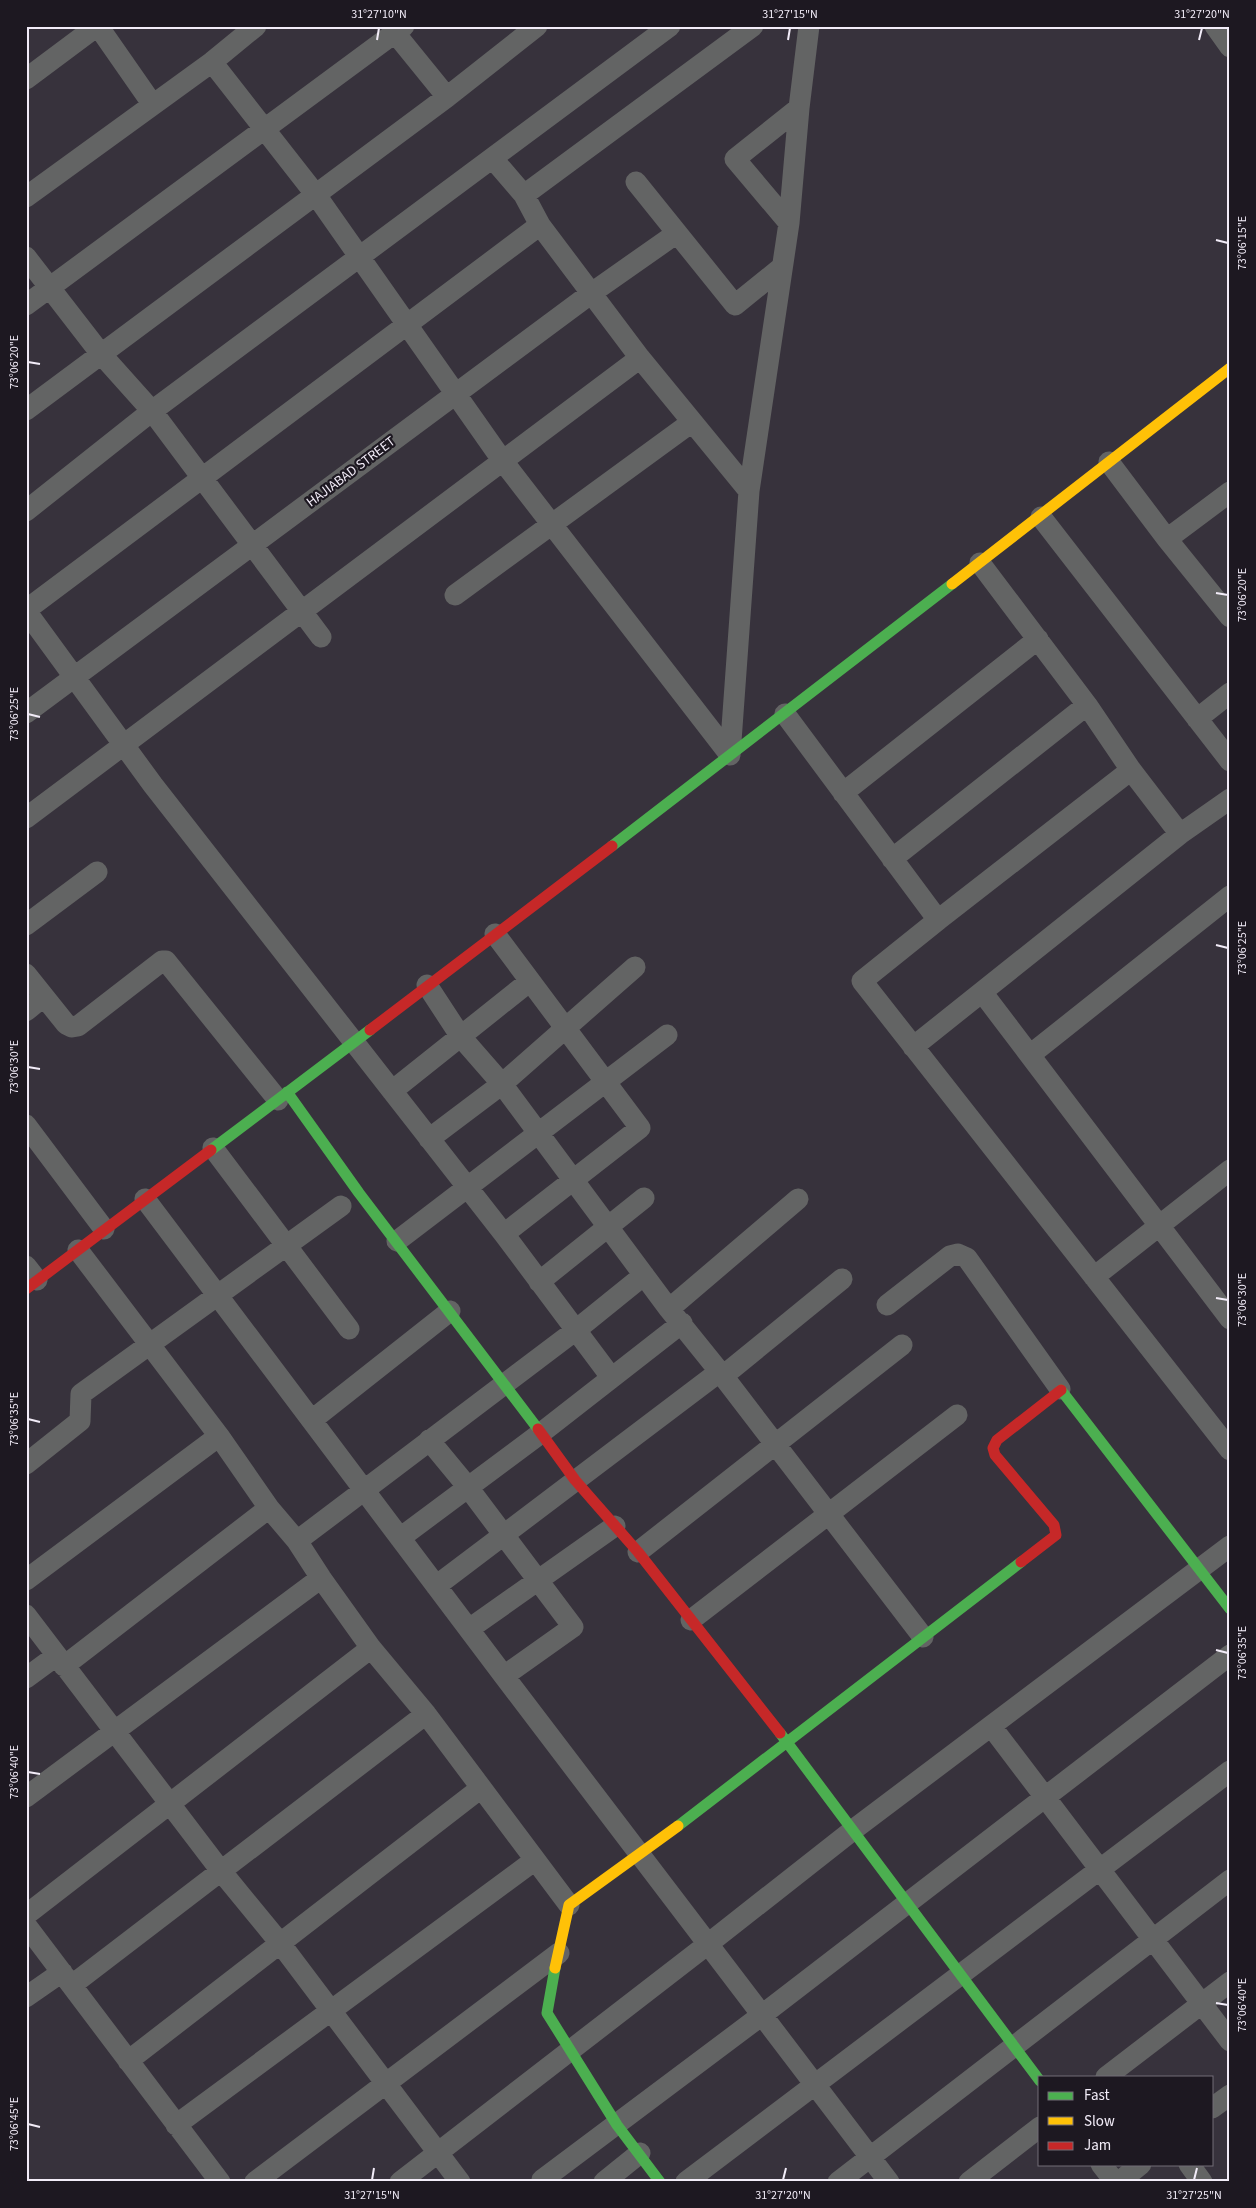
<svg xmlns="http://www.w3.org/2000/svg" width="1256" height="2208" font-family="'Source Sans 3',sans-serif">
<rect width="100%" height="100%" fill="#37323c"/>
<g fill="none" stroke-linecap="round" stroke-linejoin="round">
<path stroke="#636464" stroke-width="21" d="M98,26l55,79
M1215,26l15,21
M395,33l52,64
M212,62l104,133 186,265 228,295
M26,79l71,-53
M493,159l31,36
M636,182l99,123 47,-38
M26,197l186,-135 44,-36
M789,223l-54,-64 64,-51
M540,225l100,133 109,133
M26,257l75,97 51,57 169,226
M26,305l378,-279
M26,410l421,-313 90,-71
M1109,462l58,77 63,78
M26,511l126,-100 518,-385
M1041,517l189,244
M1167,539l63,-47
M980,563l107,142 44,65 49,64
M455,595l237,-173
M26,610l514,-385 -16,-30 229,-169
M26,611l127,174 351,449 107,143
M26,713l567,-421 84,-59
M785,714l153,206 -76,61 368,469
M1197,719l33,-26
M730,755l19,-264 40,-268 10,-115 10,-82
M843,793l195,-154
M26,818l614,-460
M892,859l195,-154
M938,920l193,-150
M26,925l71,-53
M495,934l145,194 -136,106
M26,974l40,50 6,3 6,-1 84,-65h4l112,139
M427,985l34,52 41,47 167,225 54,67 200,261
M982,992l248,327
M26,1011l17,-14
M913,1047l267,-213 50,-35
M1030,1055l200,-159
M392,1091l138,-110
M26,1125l78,104
M429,1139l73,-55 133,-117
M213,1148l136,181
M145,1199l359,477 385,506
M397,1241l270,-206
M78,1250l141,186 50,72 28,33 24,37 50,70 55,66 143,191
M26,1266l11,14
M1094,1277l136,-107
M539,1282l105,-84
M887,1305l63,-49 8,-2 9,4 93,131
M669,1309l129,-110
M723,1376l119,-97
M312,1420l138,-109
M429,1440l38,46 106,141 -69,49
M26,1464l54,-43 1,-27 260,-188
M400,1538l141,-105 141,-110
M297,1541l279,-211 68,-55
M638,1552l264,-207
M26,1580l193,-144
M436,1586l283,-214
M26,1615l195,256 59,72 180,239
M691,1620l266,-205
M469,1629l146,-103
M64,1666l205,-158
M26,1678l30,-22
M991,1726l239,315
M26,1797l295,-219
M26,1915l345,-267
M26,1925l194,257
M72,1985l354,-271
M26,1997l36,-25
M128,2061l353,-273
M1106,2077l124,-95
M1212,2108l18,-13
M176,2125l359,-265
M1101,2164l14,18
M1189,2164l13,18
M542,2180l220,-165 468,-360
M255,2182l304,-229
M400,2182l308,-238 145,-114 377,-284
M604,2182l36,-29
M686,2182l544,-411
M838,2182l392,-302
M969,2182l71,-55
M1119,2182l22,-18"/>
<path stroke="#4caf50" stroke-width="11" d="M612,846l340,-262
M287,1092l72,101 179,236
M211,1150l159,-120
M1061,1390l169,219
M780,1733l260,348
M678,1826l343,-264
M555,1968l-8,45 70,112 43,57"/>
<path stroke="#ffc107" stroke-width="11" d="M952,584l278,-216
M555,1968l14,-63 109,-79"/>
<path stroke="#c62828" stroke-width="11" d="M370,1030l242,-184
M26,1289l185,-139
M538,1429l37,51 63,72 142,181
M1021,1562l35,-27 -2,-10 -59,-70 -2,-7 4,-8 64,-50"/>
</g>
<path fill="none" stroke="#f2ecf8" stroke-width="2" d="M377,40l2,-12M788,40l2,-12M1199,40l3,-12M1216,240l12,3M28,362l12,2M1216,593l12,2M28,714l12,3M1216,945l12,3M28,1067l12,2M1216,1298l12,2M28,1419l12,3M1216,1650l12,3M28,1772l12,2M1216,2003l12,2M28,2124l12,3M372,2180l2,-12M783,2180l3,-12M1194,2180l3,-12"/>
<g text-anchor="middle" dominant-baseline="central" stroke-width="4.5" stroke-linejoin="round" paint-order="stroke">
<g font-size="14" fill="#f2ecf8" stroke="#1d1821">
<text transform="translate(351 472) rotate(-37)">HAJIABAD STREET</text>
</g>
</g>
<rect width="1256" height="2208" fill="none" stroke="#1d1821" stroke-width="55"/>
<rect x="1038" y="2076" width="175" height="90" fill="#1d1821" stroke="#726d77"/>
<rect x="1048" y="2092" width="25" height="8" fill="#4caf50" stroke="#726d77"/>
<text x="1084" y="2100" font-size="15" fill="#f2ecf8">Fast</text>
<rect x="1048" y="2117" width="25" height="8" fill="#ffc107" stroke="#726d77"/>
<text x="1084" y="2126" font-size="15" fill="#f2ecf8">Slow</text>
<rect x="1048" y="2142" width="25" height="8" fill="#c62828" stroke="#726d77"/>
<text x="1084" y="2150" font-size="15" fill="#f2ecf8">Jam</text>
<rect x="28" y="28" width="1200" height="2152" fill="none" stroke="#f2ecf8" stroke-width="2"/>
<g font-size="12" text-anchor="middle" fill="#f2ecf8">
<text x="379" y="18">31°27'10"N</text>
<text x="790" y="18">31°27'15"N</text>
<text x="1202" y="18">31°27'20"N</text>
<text transform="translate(1242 243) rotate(-90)" y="4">73°06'15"E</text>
<text transform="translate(14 362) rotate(-90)" y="4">73°06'20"E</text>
<text transform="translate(1242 595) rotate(-90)" y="4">73°06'20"E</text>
<text transform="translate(14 714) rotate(-90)" y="4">73°06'25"E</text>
<text transform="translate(1242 948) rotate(-90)" y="4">73°06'25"E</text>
<text transform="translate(14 1067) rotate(-90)" y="4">73°06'30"E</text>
<text transform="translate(1242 1300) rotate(-90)" y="4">73°06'30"E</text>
<text transform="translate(14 1419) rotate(-90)" y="4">73°06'35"E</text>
<text transform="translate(1242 1653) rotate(-90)" y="4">73°06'35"E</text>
<text transform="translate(14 1772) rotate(-90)" y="4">73°06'40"E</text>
<text transform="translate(1242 2005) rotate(-90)" y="4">73°06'40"E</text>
<text transform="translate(14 2124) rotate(-90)" y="4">73°06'45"E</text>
<text x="372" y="2199">31°27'15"N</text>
<text x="783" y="2199">31°27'20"N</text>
<text x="1194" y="2199">31°27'25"N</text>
</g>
</svg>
